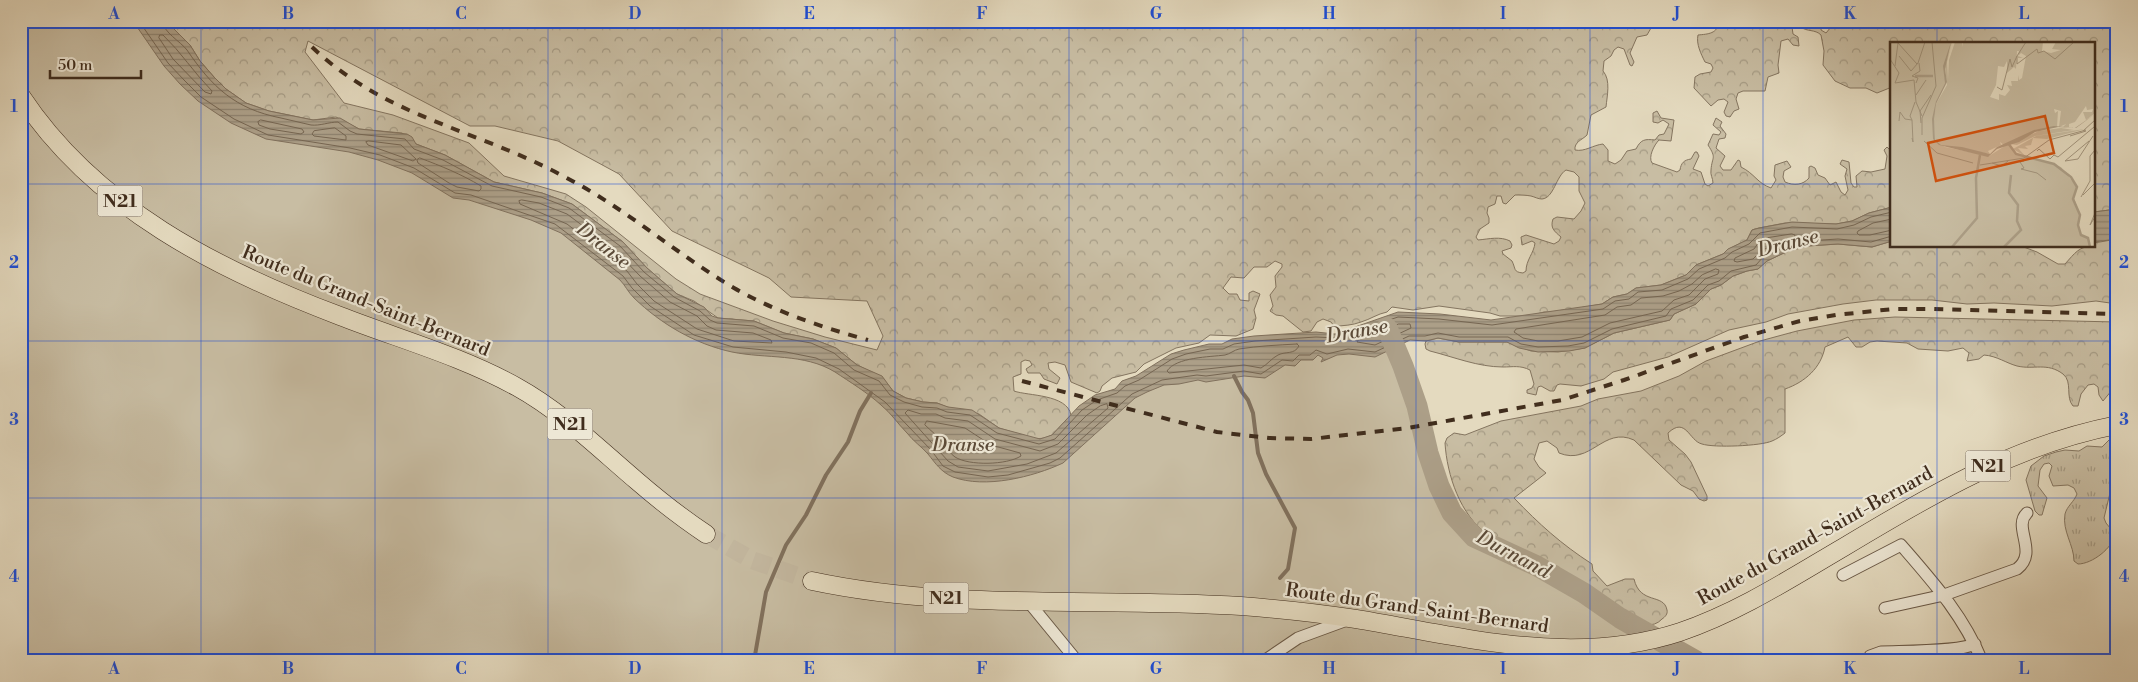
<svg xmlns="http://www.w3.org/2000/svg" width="2138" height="682" font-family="'Libre Bodoni',serif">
<defs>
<pattern id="grass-tufts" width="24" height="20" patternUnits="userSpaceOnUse" patternTransform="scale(1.25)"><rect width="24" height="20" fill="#c8bda3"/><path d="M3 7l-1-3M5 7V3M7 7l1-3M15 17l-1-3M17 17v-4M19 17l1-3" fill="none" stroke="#a49a84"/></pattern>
<pattern id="forest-crowns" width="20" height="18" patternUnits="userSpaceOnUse" patternTransform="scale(1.25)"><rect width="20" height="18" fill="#c8bda3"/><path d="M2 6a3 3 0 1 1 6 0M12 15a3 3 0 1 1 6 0" fill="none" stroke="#a49a84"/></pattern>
<pattern id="water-rules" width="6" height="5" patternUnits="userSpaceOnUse" patternTransform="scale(1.25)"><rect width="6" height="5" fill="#ac9f88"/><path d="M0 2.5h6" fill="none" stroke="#8d826f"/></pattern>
</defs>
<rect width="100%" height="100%" fill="#e4dabf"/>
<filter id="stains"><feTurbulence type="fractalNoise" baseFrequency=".004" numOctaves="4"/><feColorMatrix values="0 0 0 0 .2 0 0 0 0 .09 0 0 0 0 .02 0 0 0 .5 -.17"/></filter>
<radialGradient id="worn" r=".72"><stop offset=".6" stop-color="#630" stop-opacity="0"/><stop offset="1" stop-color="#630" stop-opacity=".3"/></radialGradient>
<path fill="url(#grass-tufts)" stroke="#847560" d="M2117,437v56h-7l-6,25 2,5 9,11c-2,14 -23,30 -37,30l-4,-3c0,-16 -12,-30 -9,-47 2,-8 9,-12 12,-20l-3,-6 -6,-3 -15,1 -4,-10 3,-10 -3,-3 -5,1 -4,6 -2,16 9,12 -5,17h-3l-4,-4 -9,-31 5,-14 13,-10 12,-4 9,-2 14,1 8,-5 15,1 8,-8z"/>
<path fill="url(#forest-crowns)" stroke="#847560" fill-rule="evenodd" d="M166,21h1489l-8,14 -10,2 -7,16 4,9 -2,4 -2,-1 -6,-16 -6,-2 -4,3 -3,6 -7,5 -1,10c8,9 4,25 3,36l-15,8 -4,20c-5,5 -13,7 -12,15 10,2 18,-5 28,-6l5,6v11l7,3 6,-4 6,-9 9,-2c5,-10 9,-10 19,-9l4,-5 5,-1 5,-10 -6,-4 -5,3 -5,-1v-9l4,-2 4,7 13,2 -3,21 -12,-1c-5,5 -11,17 -7,23l25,9 3,-2c1,-7 4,-10 11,-11l4,-7h2l2,4 -6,13 8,3 4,12 3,2 5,-3c0,-5 -3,-8 -2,-13 1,-14 6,-11 -3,-25l5,-11 6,1 2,-3 -8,-7 3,-7 6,4 -2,4 6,8 -1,4 -6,1 -3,9 9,8 -5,10 3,4h8l7,-10 2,1 1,6c14,7 16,16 30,21l5,-8 -2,-4 1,-11 12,-4 4,6 -7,4 -1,6 2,5c9,4 18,3 24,-4v-11l2,-1 4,2 3,7 7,3 5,7 6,-3 5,10 4,3 3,-5 -3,-14 2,-7 -7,-5 2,-4 7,2 2,21 3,4h3l-1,-11 6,-5 9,1 14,-3 2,-13 -3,-6 3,-3 5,5v55l-23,6 -17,8 -16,3 -51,-1 -26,5 -7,2 -5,10 -18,9 -6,5 -27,11 -10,10 -25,10 -25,3 -9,6 -14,3 -11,7 -46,8h-12l-15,4h-29l-10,-3 -51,-7 -26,4 -21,-3 -5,5c-10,2 -16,7 -26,10 -8,3 -18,4 -27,4l-3,-4 -8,-3 -6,3 -6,9 -8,1 -20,-16 -7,-1 -6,-4 3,-5 -3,-11 6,-8 -1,-11 7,-9v-3l-7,-3 -8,6h-13l-10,11 -13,-1 -8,11 6,6h8l3,6 9,1v-8l4,-2 7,3 -6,16 2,8 -3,11 -17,7 -26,-1 -11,8 -23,5 -32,16 -8,8 -24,6 -10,8 -2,5 -3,2 -26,-11 -6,-17 -10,-3 -7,1 1,6 11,9 -3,6 -13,-5 -4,-6h-12l-2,-4 6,-4 -2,-4 -5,-1 -4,2v12l-8,3 1,14c14,5 53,3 57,24l-19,20 -7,3 -10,1 -36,-11 -20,-14 -32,-7 -10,-4 -14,-1 -17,-4 -13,-7 -11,-14 -25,-12 -21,-17 -23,-9 -29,-6 -30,-12 -36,-3 -24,-17 -17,-7 -30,-26 -24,-26 -51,-38 -30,-11 -48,-11 -49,-27 -29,-11 -14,-11 -43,-4 -23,-12 -23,3 -44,-9 -23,-8 -20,-14 -12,-12 -14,-16 -10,-16zM308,41l162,85h25l63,15 61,33 53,57 97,47 22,19 76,4 16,35 -6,14 -52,-13 -52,-16 -73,-27 -24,-15 -90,-72 -20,-13 -62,-18 -35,-33 -76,-28 -49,-12 -39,-51zM1566,170l8,2 5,5v14l6,12 -4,8 -7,8 -17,-2 -4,2c-3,9 1,12 8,18l-2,4 -5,3 -28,-9 -5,2 1,8 10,-4 3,2c-1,10 -9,17 -9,28l-3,2c-10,-1 -7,-4 -11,-12l-9,-7 -1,-3 9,-3 1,-3 -2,-4c-10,-5 -21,-2 -32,-1l-2,-3 4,-8 9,-6v-5l-2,-5 1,-6 7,-3 2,-8h4l2,7 3,1 9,-9c5,0 11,0 16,1 4,1 7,3 11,3 12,-1 14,-23 24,-29z
M1719,21h68l5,6 1,7 5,3 1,9 -6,-1 -5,-6 -7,2 -3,24 1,8 -11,4 -3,14h-22l-5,2 -2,6 3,10 -5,2 -4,6 -4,-1 -2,-4 4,-10 -4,-3 -6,1 -7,6 -17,-18 1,-11 5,-3 11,-2 2,-4 -2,-4 -6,-2c-4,-8 -9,-18 -7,-27 10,-1 20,-1 21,-14z
M1802,21h20l-1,9 5,3 10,-12h281v188l-23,3v-168h-202v43l-15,6 -11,-5h-16l-15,-7 -12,-16 1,-14 -3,-16c-6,-6 -14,-3 -20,-8z
M2117,239v65l-21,-3 -44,5 -58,-3 -27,1 -35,-4h-56l-33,4 -55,10 -22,8 -37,8 -61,27 -55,15 -9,7 -23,7 -21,-2 -3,1 -3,6h-4l-9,-5 -3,1 -2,8 -9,-2v-3l5,-2 2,-4 -4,-14c-10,-5 -17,-3 -27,-3 -25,0 -49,-10 -73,-16l-4,-2 -1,-5 1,-3 12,-3 21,4h48l24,9 27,1 27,-4 29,-15 56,-13 4,-6 22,-10 15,-15 10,-4 12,-9 14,-5 11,-2 9,-8 19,-9 21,-6 31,-2 34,3 20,-6v5h129l16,6 21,12h7c10,-11 14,-18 29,-18v-3z
M1895,317l222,5v62l-14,17 -4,-6 -1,-8 -4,-3 -6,1 -7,9 -3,12h-5c-8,-9 0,-24 -10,-32 -16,-12 -29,-4 -46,-8 -11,-3 -20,-10 -33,-11l-5,4 -12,2 2,-8 -6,-5 -15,3 -30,-2 -11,-6 -30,-2 -7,1 -8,5h-6l-8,-10 -23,10c-4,21 -20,35 -40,42v44c-4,3 -8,6 -13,8 -11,5 -58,7 -70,3 -13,-3 -16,-28 -34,-11l1,7 16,14 6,8 16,34v4l-3,1 -5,-2 -6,-8 -12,-6 -47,-45c-31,-14 -43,26 -75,13l-2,-5 -10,-7 -8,2 -5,16 5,8 7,6 -32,25c25,26 47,46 78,66l1,7 14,15 18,-7h9c6,26 30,14 33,31 1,4 -2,7 -5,9 -18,20 -52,-17 -65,-27 -11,-9 -23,-16 -37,-20 -22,-15 -50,-22 -72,-37 -28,-20 -41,-60 -43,-92l2,-5 7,-5 11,2 36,-14 80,-15 17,-7 43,-8 38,-15 27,-15 54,-20 37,-10 57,-11z"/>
<path fill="#c8bda3" stroke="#847560" d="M21,21h137l40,52 84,57 110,11 167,82 129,108 133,29 178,102 135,-67 35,-22 209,-38 29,23 17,66 14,66 39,52 110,48 45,41 58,30h-1669z"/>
<path fill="url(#water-rules)" stroke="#81715d" d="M133,21h33l24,24 10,16 14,16 12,12 20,14 23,8 44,9 27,-2 19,11 48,5 5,3 4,7 29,11 49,27 48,11 30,11 51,38 24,26 30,26 27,13 8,9 6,2 36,3 30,12 29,6 23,9 21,17 25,11 11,15 13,7 17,4 14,1 11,4 24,3 27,18 41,11 12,-4 27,-29 16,-11 20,-6 7,-8 14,-5 35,-22 13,-4 25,-6h13l10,-5 22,-3 62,-4 19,2 63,-22 42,2 51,6 111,-16 11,-7 14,-3 9,-6 25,-3 25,-10 10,-10 27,-11 5,-5 19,-9 5,-10 7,-2 33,-6 44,2 16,-3 17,-8 23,-6v34l-20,6 -34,-3 -31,2 -21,6 -19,9 -9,8 -11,2 -14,5 -12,9 -10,4 -15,15 -22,10 -4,6 -56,13 -29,15 -16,3 -31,1 -19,-4 -12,-6h-48l-21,-4 -12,3 -16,-1 -35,17 -26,-3 -12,1 -16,7 2,-4 -5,-3 -5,5h-12l-6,6 -10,-1 -20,13 -21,-2 -38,6 -8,-2 -19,4 -15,1 -17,7 -12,6 -72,65c-30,14 -78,26 -110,14 -12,-5 -17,-13 -25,-23 -6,-7 -15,-13 -21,-21 -9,-9 -16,-20 -26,-28 -13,-12 -31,-23 -46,-33 -31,-19 -69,-13 -103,-20 -37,-8 -71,-28 -98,-54 -6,-6 -9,-13 -14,-18l-59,-47 -30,-13 -62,-20 -16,-2 -41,-25 -34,-13 -29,-8 -83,-13 -35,-16 -33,-22 -18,-17 -16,-18z
M2117,209v30l-23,3v-30z"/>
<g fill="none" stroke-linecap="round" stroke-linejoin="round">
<path stroke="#766652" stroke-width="1" d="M139,21l29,42 16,17 17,17 33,22 34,16 82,13 30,7 34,13 41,25 16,2 84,29 68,52 9,12 18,18 44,29 39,12 53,5 30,6 23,11 46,33 46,48 12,16 12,6 33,5 20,-2 42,-12 10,-5 72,-64 30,-14 35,-5 9,1 38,-5 17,3 21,-14 11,1 6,-6h11l6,-5 11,4 21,-5 27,3 34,-16h16l13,-3 21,4h49l13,7 17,3 30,-1 16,-3 28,-14 54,-13 5,-7 22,-9 15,-15 11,-4 12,-10 25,-6 8,-9 20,-8 23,-7 31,-2 33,3 21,-6
M162,21c2,12 18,20 25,29 25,37 48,59 94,68 10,2 20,5 30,7 9,1 18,-3 27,-3l12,9 7,3 48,5 9,10 29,11 49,26 49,11 28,11 51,38 24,26 30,25 26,14 10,9 7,3 37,3 29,12 28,5 23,10 20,17 25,11 11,14 14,7 18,5 15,1 10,4 23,3 27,18 42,11 16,-5 27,-29 15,-10 20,-7 8,-7 14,-6 33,-21 14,-5 24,-5h13l11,-5 21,-3 61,-4 20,1 62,-21 41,2 53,6 111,-16 12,-8 14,-2 9,-7 24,-2 26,-11 11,-10 26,-11 7,-6 17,-8 11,-11 32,-6 45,2 17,-4 17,-8 21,-5
M160,35h3c18,17 31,38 49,56l-1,3 -6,-2 -32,-33 -14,-21z
M261,120l41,9 2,3 -3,2 -31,-5 -11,-4 -1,-3z
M335,128l11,8v4l-32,-4 -2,-2 2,-3z
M369,141l32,4 15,14 -3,2 -45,-16 -2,-3z
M420,158c21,8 41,16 61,28v3l-2,2 -22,-4 -8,-4 -31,-20 -1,-3z
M522,200l17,3 28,11 48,36 25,26 30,26 27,14 10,10 9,4 37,3 18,7 1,3 -38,-2 -37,-12 -43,-28 -17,-17 -10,-13 -60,-47 -47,-20 -1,-3z
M1892,219l-19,4 -15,8 -1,2 2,2h11l22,-5
M1792,234l3,1 -1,3 -32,12 -9,9 -16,3 -3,-1 1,-3 19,-9 7,-10z
M1716,269l3,1 -1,4 -13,5 -16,16 -15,5 -12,11 -52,12 -28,14 -24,4h-20l-15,-3 -9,-6 2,-3 89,-14 12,-8 14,-2 10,-7 22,-2 16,-5 13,-7 10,-9z
M1399,324h11l1,4 -36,17 -18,-3 2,-3z
M1297,344l2,2c-5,9 -13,5 -21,9 -6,3 -10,9 -17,13l-17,-3 -75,8 -2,-2c9,-14 43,-14 58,-16 5,-1 9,-5 14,-6 19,-3 39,-4 58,-5z
M1107,404l1,4 -52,45 -29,11 -39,7 -30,-4 -10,-6 -43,-48 3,-3 13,4h15l9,4 23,3 27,18 45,12 18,-7 29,-29 13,-9z
M927,421l38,7 26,17 29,8 1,3c-14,9 -52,10 -66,1 -5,-3 -8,-10 -13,-15 -4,-6 -11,-11 -17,-17z"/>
<path stroke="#81715d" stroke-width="4" d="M1234,376l8,16 6,8 5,13 5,40 8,21 29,54 -7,41 -8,9
M754,661l12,-69 20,-47 20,-30 20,-40 22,-33 12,-31 11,-18"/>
<path stroke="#ac9f88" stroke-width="21" d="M1387,328l16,38 14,40 11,47 11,33 13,27 22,24 63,29 47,27 36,25 76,43"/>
<path stroke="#c3b79f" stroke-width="18" stroke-dasharray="18 9" stroke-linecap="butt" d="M706,534l46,26 60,21"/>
<g stroke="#695846" stroke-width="13">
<path id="minor" d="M1843,575l58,-30c32,37 62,70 81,116
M1027,600l50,61
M1885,608l59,-13 73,-26c22,-17 -5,-42 10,-56
M1583,649l6,12
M1870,656l11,-4c22,-1 77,0 94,-8
M1264,661l34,-23 49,-18"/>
</g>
<g stroke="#402d1d" stroke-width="19">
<path id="primary" d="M21,96c74,112 197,174 319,220 59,23 121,40 177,71 45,25 81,61 120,94 22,19 45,37 69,53
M812,581c140,30 286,16 429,25 38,3 77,7 115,13 108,18 217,48 324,13 59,-20 111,-54 164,-85 88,-53 171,-102 273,-122"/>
</g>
<use href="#minor" stroke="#ede7d5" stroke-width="11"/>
<use href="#primary" stroke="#e4dabf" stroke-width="18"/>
<path stroke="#402d1d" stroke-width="4" stroke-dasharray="9 9" stroke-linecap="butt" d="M312,47c75,71 164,82 251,129 61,31 112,77 171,112 42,24 87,39 134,52
M1022,381l195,51 52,6 42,1 97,-11 154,-28 62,-20 120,-43 56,-16 36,-6 57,-6h40l184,5"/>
</g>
<path fill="none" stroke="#1d4ed8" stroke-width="1" stroke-opacity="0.55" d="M201,21v640M375,21v640M548,21v640M722,21v640M895,21v640M1069,21v640M1243,21v640M1416,21v640M1590,21v640M1763,21v640M1937,21v23M21,184h1871M2094,184h23M1937,246v415M21,341h2096M21,498h2096"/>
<g text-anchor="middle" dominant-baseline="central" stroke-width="4.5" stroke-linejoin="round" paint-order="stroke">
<g fill="#ede7d5" stroke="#746554" stroke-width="1">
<rect x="97.5" y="185.5" width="45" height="31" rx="4"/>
<rect x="547.5" y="408.5" width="45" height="31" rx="4"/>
<rect x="1965.5" y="450.5" width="45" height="31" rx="4"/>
<rect x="923.5" y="582.5" width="45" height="31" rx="4"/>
</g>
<g font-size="18" font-weight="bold" fill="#402d1d">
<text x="120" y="201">N21</text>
<text x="570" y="424">N21</text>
<text x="1988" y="466">N21</text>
<text x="946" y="598">N21</text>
</g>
<g font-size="19" fill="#402d1d" stroke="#ede7d5">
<text transform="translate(366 301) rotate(22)">Route du Grand-Saint-Bernard</text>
<text transform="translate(1815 536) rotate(-29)">Route du Grand-Saint-Bernard</text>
<text transform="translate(1417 608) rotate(8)">Route du Grand-Saint-Bernard</text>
</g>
<g font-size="20" font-style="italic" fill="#5b4a38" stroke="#ede7d5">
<text transform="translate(1788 244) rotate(-14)">Dranse</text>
<text transform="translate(603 246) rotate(38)">Dranse</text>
<text transform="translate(1357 332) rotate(-10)">Dranse</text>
<text x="963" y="445">Dranse</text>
<text transform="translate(1513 555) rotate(28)">Durnand</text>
</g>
</g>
<g transform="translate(1890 42)">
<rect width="205" height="205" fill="#e4dabf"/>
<path d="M62,0l-5,20 1,17 1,-19 6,-18h7v5l1,-5h80l-1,9 9,2 10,-3 -9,-1 4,-7h39v71l-9,7 -3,-8h9l1,-3 -6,1 -1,-4 -11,16 -6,2v3h-6l3,-3 -7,3 2,-16 -7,-2 1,4 3,-2 -1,16 -22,3 -31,15 -4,-3 1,3 -13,6 2,3 -50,-9 -5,-5 -1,-21 2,-15 11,-19 -2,-19zM127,9h2l-1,6v1h5l-5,-2 3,-3 5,3 -4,22 -3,2 -1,-5v6h-7l1,5 -5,-1 3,5 -5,6 -6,-2v6l-9,-3 6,-12 2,-19 6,1 3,-6v12l7,-6 2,2zM171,86l13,2 -39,6 -18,9 -7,-1 29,-13zM195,87l-38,10 -14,-1 -2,7 -6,1 3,3 -10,-1 7,8 -12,-7 23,-13z" fill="#c8bda3" fill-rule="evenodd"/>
<path d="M0,0h62l-8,25 2,14 -10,20 -2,39 11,7 44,9 19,-12 8,10 45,13 16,20 -3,11 6,16 -2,11 3,10 7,3 2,9h-200z" fill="#c8bda3"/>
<path d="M61,0l-6,27 2,13 -11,22 -2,15 1,21 6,5 21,2 28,7 7,-7 37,-17 20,-4 21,2 20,-14 -19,14 -18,-1 -23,5 -16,10 -22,7 -9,8 -49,-12 -6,-6 -1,-20 4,-18 9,-18 -2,-17z" fill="#ac9f88"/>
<path fill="none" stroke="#ac9f88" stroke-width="2.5" d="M25,34h18M118,101l8,11 38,10 17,13 6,10 -4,12 7,16 -2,10 3,10 7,3 2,9M62,205l25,-29 -1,-40 4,-23M114,205l17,-17 -4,-9 1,-16 -9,-12 2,-18"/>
<path fill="none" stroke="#a2957e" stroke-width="1" d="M8,1l19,21M9,14l12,15 7,-8 7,-21M127,14l9,-14M0,17l9,14 -4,10 19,-3 2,22 6,14M5,24l3,-23M26,41l2,-5 -6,-2 8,-5 -1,-8M107,45l5,3 8,-31 2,8 5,-11v8l20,-15 1,4 6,-2 11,8 19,-17M26,53l10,-15M9,79l1,-9 5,7 7,1 -2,-4 5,-14M31,81l-1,-12 11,-16M193,89l12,-11M32,93v-17l14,-32 -4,-44M180,94l16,-5M22,96l1,4 -1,-22M34,99l13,12 36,10M199,99l-24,20 13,-2 15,-23M147,109l2,-2 11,10 4,-4 4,2 36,-30M133,117l1,2 -4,1 4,6 -3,1 16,4 9,7M102,121l10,3 6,-5M90,123l44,-7 25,-18 37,-10M193,153l12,-12M191,155l9,-16v-25l5,-6M205,171l-5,12 5,-8"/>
<path fill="#cf520f" fill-opacity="0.15" stroke="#cf520f" stroke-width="2.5" d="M155,74l9,37 -118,28 -8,-38z"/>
<rect width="205" height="205" fill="none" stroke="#402d1d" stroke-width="2.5"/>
</g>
<rect width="2138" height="682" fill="none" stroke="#e4dabf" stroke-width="55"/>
<path d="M50 70v8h91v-8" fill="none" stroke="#402d1d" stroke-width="2.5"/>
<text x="58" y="70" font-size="15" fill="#402d1d" stroke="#ede7d5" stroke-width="4" paint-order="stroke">50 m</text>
<rect x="28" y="28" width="2082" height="626" fill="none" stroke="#1d4ed8" stroke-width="2"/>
<g font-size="16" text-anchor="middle" font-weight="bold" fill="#1d4ed8">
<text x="114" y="19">A</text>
<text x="288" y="19">B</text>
<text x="461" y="19">C</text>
<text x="635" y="19">D</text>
<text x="809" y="19">E</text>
<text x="982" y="19">F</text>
<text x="1156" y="19">G</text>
<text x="1329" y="19">H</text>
<text x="1503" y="19">I</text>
<text x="1677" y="19">J</text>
<text x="1850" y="19">K</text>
<text x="2024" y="19">L</text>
<text x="14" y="112">1</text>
<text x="2124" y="112">1</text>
<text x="14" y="268">2</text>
<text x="2124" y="268">2</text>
<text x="14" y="425">3</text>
<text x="2124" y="425">3</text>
<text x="14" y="582">4</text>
<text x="2124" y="582">4</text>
<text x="114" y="674">A</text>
<text x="288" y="674">B</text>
<text x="461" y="674">C</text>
<text x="635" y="674">D</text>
<text x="809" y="674">E</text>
<text x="982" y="674">F</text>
<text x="1156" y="674">G</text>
<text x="1329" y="674">H</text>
<text x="1503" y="674">I</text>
<text x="1677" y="674">J</text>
<text x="1850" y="674">K</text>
<text x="2024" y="674">L</text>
</g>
<rect width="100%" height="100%" filter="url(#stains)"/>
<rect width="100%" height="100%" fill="url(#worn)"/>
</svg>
